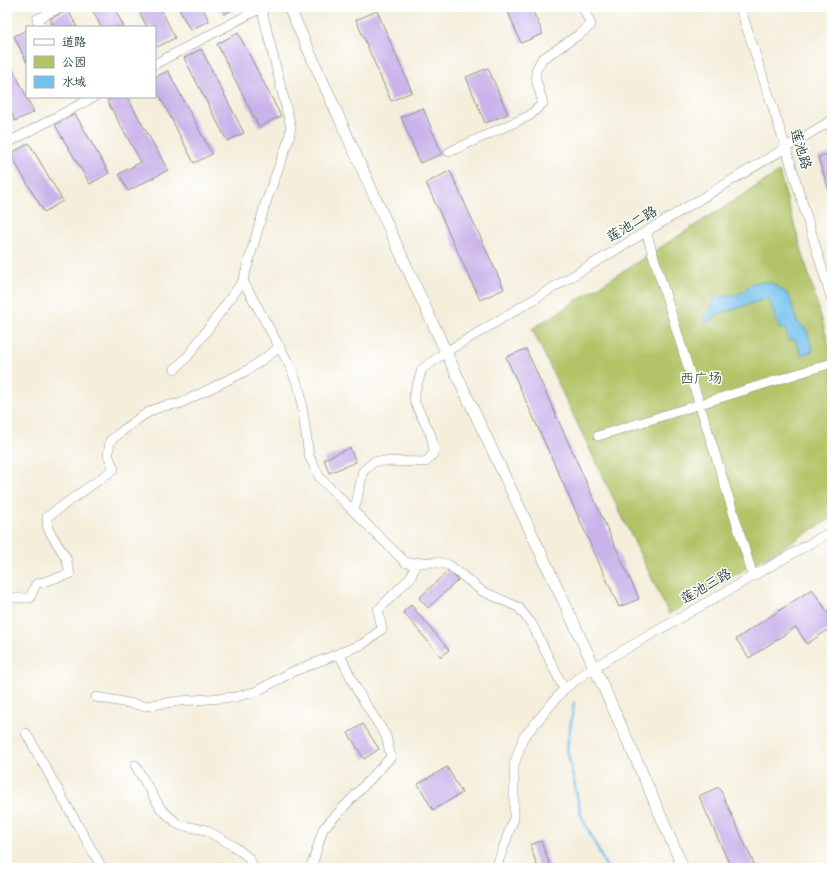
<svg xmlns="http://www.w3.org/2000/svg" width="839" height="875" font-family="'Balsamiq Sans','LXGW WenKai TC',sans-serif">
<rect width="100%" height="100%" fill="#fff"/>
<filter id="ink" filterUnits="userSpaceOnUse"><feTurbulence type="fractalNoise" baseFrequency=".025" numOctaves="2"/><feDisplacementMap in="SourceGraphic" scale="8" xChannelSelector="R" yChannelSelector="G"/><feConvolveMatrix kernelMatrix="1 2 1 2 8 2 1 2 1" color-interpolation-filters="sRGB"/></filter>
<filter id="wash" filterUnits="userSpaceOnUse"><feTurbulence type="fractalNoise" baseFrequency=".012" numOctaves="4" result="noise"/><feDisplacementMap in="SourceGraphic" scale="16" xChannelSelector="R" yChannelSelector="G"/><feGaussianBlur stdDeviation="0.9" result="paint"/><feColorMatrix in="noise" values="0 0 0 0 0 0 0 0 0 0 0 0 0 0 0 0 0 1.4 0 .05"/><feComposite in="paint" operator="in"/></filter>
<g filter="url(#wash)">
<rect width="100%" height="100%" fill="#f4eedb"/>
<path fill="#b3c467" stroke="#69804e" d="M779,172l53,183v163l-163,96 -137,-285z"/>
<path fill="#73c1ed" stroke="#497f90" d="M761,282l11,1 17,12 8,27 10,8 6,21 -12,4 -6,-16 -6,2 -4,-12 -5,1 -12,-32 -55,18 1,4 -8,3 -3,-7 8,-8 4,-10 3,-1 18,-2 8,-4 7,-7z"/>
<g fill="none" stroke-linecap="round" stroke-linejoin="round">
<path stroke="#73c1ed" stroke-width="2.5" d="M574,703l-7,45 14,67 26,53"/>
</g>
<g id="blocks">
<path fill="#cab3ea" d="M91,7h23l10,20h-23z
M137,7h23l15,31 -18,9 -2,-3v-17h-8z
M178,7h24l7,14 -19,9z
M220,7h18l-14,7z
M506,7h25l12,27 -22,9z
M68,10l9,17h-23l-4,-8z
M377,11l35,81 -21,9 -35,-81z
M27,30v33l-13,-27z
M238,33l43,83 -22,11 -42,-83z
M201,49l43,84 -17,8 -43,-83z
M7,57l27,55 -19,9 -8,-18z
M488,68l20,46 -23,9 -19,-46z
M168,71l44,83 -18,9 -39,-76v-10z
M115,97h12l41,73 -40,21 -9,-17 22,-12 -34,-61z
M423,108l19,46 -22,9 -19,-46z
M75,114l34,59 -19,11 -35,-59z
M29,143l34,58 -19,11 -34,-58z
M832,153v47l-14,-43z
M450,171l54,118 -24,11 -54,-117z
M526,349l113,250 -20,8 -113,-250z
M350,448l6,14 -27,11 -5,-14z
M449,570l9,10 -30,28 -9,-10z
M812,589l20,30v8l-25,17 -11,-17 -47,31 -13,-19z
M411,605l38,45 -8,7 -38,-45z
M363,724l16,25 -15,10 -16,-26z
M447,767l15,26 -29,17 -15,-26z
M719,787l37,81h-25l-32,-72z
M541,841l10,27h-13l-8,-23z"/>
</g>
</g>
<g filter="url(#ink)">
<use href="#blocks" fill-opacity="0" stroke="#8a9688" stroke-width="1"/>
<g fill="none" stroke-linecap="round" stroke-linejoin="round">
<g stroke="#8a9688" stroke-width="10">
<path id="minor" d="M740,7l46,141 46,153
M41,27l-4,-8 24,-12
M155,64l106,-56
M11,141l83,-44
M449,152l80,-36 14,-13 -7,-23v-10l6,-11 38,-25 11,-9 -8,-18
M646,232l107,344
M243,281l47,85 10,25 9,65 11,22 86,85 30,-1 13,3 33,26 36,16 14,17 32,65
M175,369l13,-13 55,-75 22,-76 24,-66 2,-12 -30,-120
M598,436l234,-73
M353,510l3,-6 7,-33 12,-10 51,1 7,-8 1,-5 -3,-14 -16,-32 -1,-8 8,-26 24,-17 386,-232
M7,598h23l6,-14 34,-10 -4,-16 -18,-29 -1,-12 67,-48 -6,-14 2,-14c21,-17 41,-37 69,-37l69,-34 32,-23
M96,697l49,9 35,-5 56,-4 21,-6 35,-19 71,-28 19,-15 -4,-19 33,-33 5,-14
M26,733l76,135
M135,765l26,44 18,16 27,5 26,15 16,12 6,11
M309,868l4,-6 10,-33 68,-72 -5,-21 -28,-44 -19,-39
M496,868l18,-50v-53l9,-27 41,-49 30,-22 238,-136"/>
</g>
<g stroke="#8a9688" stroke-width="12">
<path id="major" d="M289,7c53,116 104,232 158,347 80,171 163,340 236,514"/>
</g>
<use href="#minor" stroke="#fff" stroke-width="9"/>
<use href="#major" stroke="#fff" stroke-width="11"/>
</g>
</g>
<g text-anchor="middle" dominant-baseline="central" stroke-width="3" stroke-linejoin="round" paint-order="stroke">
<g font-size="14" fill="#1f3d34" stroke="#fff">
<text transform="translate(801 149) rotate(73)">莲池路</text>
<text transform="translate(632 224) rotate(-31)">莲池二路</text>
<text transform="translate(706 586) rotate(-30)">莲池三路</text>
</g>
<g font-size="14" fill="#445f41" stroke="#fff">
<text x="701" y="378">西广场</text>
</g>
</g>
<rect width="839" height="875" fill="none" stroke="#fff" stroke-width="24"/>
<rect x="26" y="26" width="130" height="72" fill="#ffffff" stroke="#a5b1ae"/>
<rect x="34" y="39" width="20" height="6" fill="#ffffff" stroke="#a5b1ae"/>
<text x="62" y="46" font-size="12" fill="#1f3d34">道路</text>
<rect x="34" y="56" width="20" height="12" fill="#b3c467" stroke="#a5b1ae"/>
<text x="62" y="66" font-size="12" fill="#1f3d34">公园</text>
<rect x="34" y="76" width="20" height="12" fill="#73c1ed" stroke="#a5b1ae"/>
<text x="62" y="86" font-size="12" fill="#1f3d34">水域</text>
</svg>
